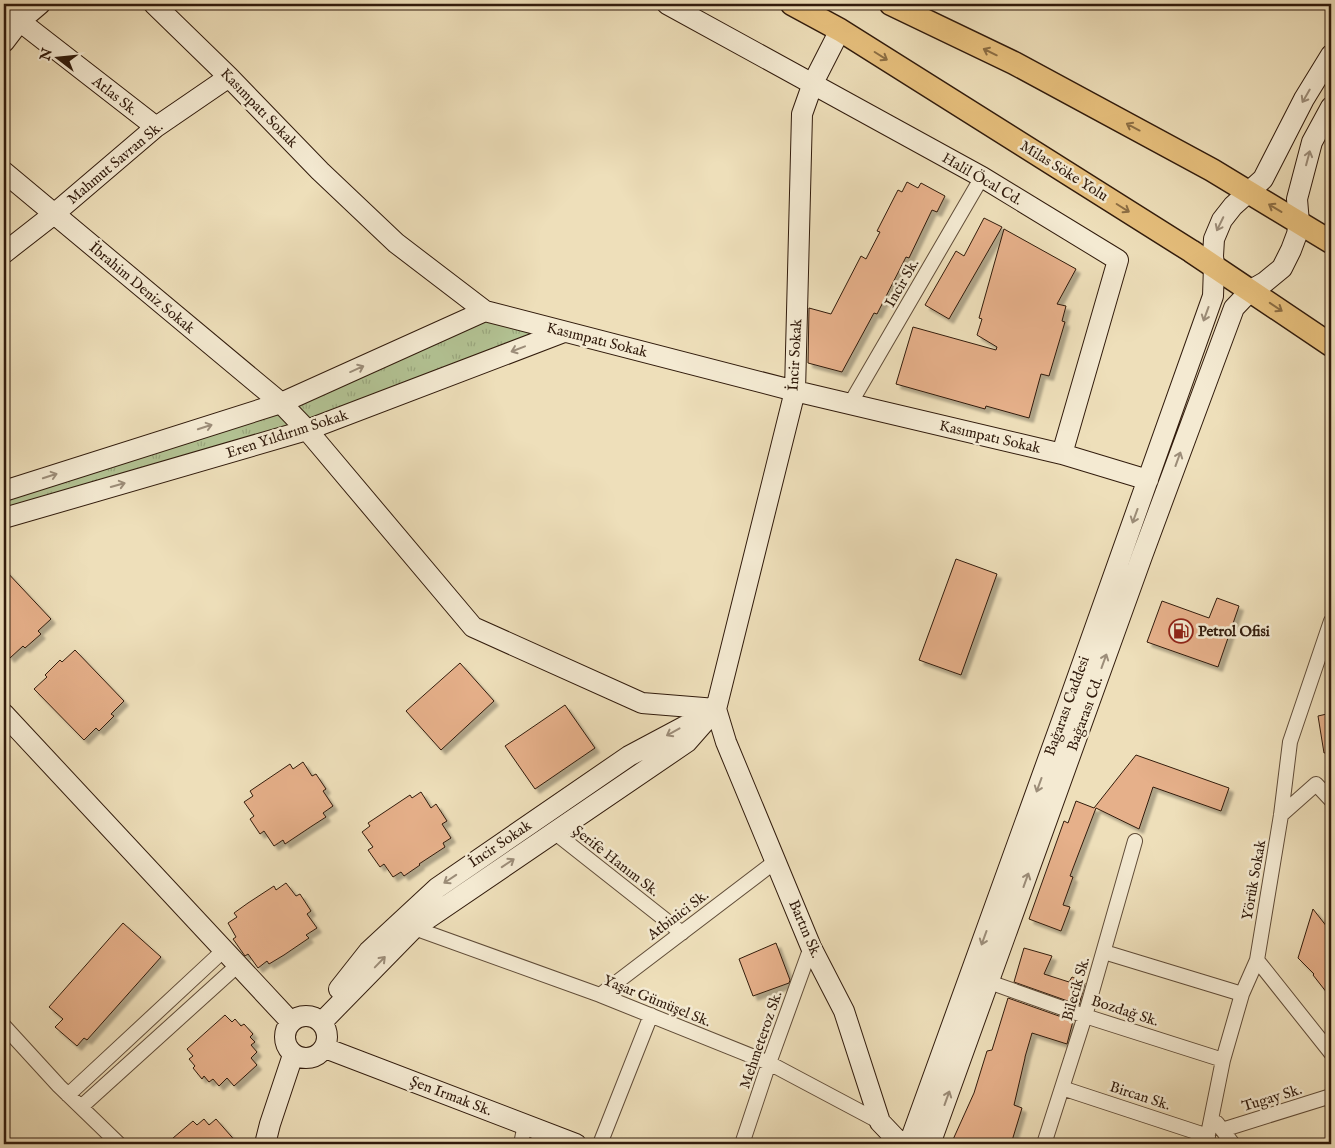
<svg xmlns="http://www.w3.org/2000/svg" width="1335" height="1148" font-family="'IM FELL English',serif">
<defs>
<pattern id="grass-tufts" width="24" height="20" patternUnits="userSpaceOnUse" patternTransform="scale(1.25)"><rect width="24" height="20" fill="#b3c394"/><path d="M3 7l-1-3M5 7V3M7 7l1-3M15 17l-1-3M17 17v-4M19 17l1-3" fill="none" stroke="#9aa77e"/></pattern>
<filter id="shadow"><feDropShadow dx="4.5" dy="4.5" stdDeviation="1" flood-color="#0004"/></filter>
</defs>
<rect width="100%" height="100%" fill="#eedfba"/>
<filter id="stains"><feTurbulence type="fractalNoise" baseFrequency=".004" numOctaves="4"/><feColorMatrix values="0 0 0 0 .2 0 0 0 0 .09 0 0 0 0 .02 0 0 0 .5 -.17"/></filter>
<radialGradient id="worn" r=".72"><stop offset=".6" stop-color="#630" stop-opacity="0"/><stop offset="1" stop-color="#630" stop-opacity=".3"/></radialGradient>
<path fill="url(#grass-tufts)" stroke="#726f50" d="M485,311l79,21 -257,98 -303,88v-27l277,-88z"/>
<path fill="#e6b08a" stroke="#311b0c" filter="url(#shadow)" d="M907,182l11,6 3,-5 24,13 -8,16 -5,-2 -23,48 -3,-1 -29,57 -3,-1 -32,59 -34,-9 1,-55 22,6 30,-58 5,3 14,-27 -3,-1 21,-41 4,2z
M984,218l18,9 -53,92 -24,-14 31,-54 8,5z
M1004,229l72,40 -19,35 9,2 -4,15 3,1 -16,54 -8,-2 -12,44 -43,-12 -1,3 -89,-25 17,-57 83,23 1,-3 -20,-12 5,-16 -3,-1z
M956,559l41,15 -36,101 -42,-15z
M4,569l47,50 -13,12 3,3 -16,14 -2,-2 -13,12 -6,-7z
M1217,598l22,8 -21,61 -71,-25 15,-41 47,17z
M75,650l49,51 -13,13 3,2 -15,15 -3,-3 -12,12 -50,-51 13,-12 -2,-2 15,-15 2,2z
M460,663l34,38 -53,49 -35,-39z
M565,705l30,43 -60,41 -30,-43z
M1331,713v39l-7,1 -6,-37z
M1136,755l93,33 -8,23 -68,-24 -14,42 -43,-21 -26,68 3,1 -10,28 7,2 -9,24 -32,-12 35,-98 4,2 8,-22 18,7z
M303,762l9,14 4,-2 10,15 -3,2 10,15 -10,7 3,4 -14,9 -27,18 -2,-4 -9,6 -10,-15 -4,3 -10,-15 4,-3 -10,-14 9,-6 -3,-5 40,-27 3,5z
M421,792l10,16 5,-4 11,17 -5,3 9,14 -8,5 2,4 -26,17 1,1 -16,11 -3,-4 -8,5 -9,-13 -4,3 -12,-17 5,-3 -11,-15 8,-6 -2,-3 42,-28 2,3z
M286,883l10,13 4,-2 11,17 -4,3 10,14 -11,7 3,3 -25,17 -15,9 -2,-3 -9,7 -10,-14 -3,2 -12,-17 3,-2 -8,-14 9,-6 -3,-4 14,-10 26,-17 2,4z
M1313,909l18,23v66l-18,-23 1,-1 -16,-16z
M123,923l38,34 -74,83 -3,-2 -7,8 -22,-19 8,-8 -14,-12z
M776,943l14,37 -1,3 -36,13 -14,-37z
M1024,948l28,8 -8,18 25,8 3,-5 13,6 -6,22 -65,-23z
M1008,998l65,23 -6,23 -35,-11 -7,24v1l-11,47 8,3 -11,36h-60l23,-51 13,-42 5,-1z
M225,1015l7,7 3,-3 6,7 3,-2 9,10 -3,3 5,5 -4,3 6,7 -6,6 6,7 -23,21 -7,-8 -8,8 -6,-7 -4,3 -5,-6 -2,3 -9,-11 2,-2 -6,-7 4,-3 -6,-7z
M204,1119l5,6 7,-6 22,25h-72l27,-23 4,4z"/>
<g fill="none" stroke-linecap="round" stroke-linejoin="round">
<g stroke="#604c38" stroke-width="16">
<path id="minor" d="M850,404l132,-227
M1281,815l35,-31 15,16
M554,832l128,101
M414,928l186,67 169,68 111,59
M1104,952l138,42
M1257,960l74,93
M989,982l96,34 138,44
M600,995l176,-134
M4,1026l55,60 60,58
M1062,1088l146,48
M68,1095l156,-145
M81,1107l157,-142
M1217,1123l16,21
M1222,1130l109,-34
M521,1144l4,-20
M600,1144l51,-129
M742,1144l27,-81 42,-116
M1044,1144l41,-128 50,-175
M1206,1144l17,-84 19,-66 15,-34 24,-145 9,-73 41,-121"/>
</g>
<g stroke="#311b0c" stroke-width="22">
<path id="secondary" d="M154,4l75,73 91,94 76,72 89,68 310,80 267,63 86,26
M667,4l315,173 136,83 -56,194
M4,9l152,118
M4,42l16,-21 20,-17
M4,172l277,231 26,27 166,197 169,76 74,6
M4,253l50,-39 102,-87 73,-50
M4,491l277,-88 204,-92
M4,518l303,-88 257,-98
M716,709l10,33 85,205 33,64 36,111 21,22
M4,714l287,308
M339,989l30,-38 68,-63 192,-132 77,-41
M285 1037a21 21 0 1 1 42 0a21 21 0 1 1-42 0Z
M322,1022l92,-94 273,-186 29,-33 79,-318 7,-277 11,-31 27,-53
M325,1048l251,96
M265,1144l5,-20 23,-69
M909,1144l158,-437 146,-411 1,-30 -1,-10 1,-17 8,-19 11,-14 30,-27 41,-80 27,-44
M930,1144l212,-588 92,-248 17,-18 14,-8 17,-14 9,-18 6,-16 2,-11 -2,-24 15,-57 19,-35"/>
</g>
<g stroke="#311b0c" stroke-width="25">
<path id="trunk" d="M792,4l48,26 351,221 140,94
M891,4l123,59 198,107 119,72"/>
</g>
<use href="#minor" stroke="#f4ead2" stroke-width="14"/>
<use href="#secondary" stroke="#f4ead2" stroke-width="20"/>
<use href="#trunk" stroke="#e7c07d" stroke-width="22"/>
</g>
<defs><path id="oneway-shaft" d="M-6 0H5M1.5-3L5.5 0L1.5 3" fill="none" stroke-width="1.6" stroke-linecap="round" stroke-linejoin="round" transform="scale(1.25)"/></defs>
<g stroke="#8c6e44">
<use href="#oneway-shaft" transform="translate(990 52) rotate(-154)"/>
<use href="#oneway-shaft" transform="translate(881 56) rotate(32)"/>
<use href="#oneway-shaft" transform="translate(1133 127) rotate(-152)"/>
<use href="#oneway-shaft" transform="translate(1123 208) rotate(32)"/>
<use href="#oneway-shaft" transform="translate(1275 208) rotate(-149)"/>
<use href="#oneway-shaft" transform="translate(1276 307) rotate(34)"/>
</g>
<g stroke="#9c8d79">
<use href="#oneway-shaft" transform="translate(1306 96) rotate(120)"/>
<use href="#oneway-shaft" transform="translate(1308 158) rotate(-75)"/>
<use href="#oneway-shaft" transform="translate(1220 224) rotate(116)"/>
<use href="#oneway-shaft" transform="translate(1206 314) rotate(110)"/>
<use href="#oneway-shaft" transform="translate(518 349) rotate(159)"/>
<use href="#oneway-shaft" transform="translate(357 369) rotate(-24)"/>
<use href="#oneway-shaft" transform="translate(205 427) rotate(-18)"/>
<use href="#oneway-shaft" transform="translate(1178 459) rotate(-70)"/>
<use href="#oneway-shaft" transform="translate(50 476) rotate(-18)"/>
<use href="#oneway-shaft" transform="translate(118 485) rotate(-16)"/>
<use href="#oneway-shaft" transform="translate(1135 516) rotate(110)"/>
<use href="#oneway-shaft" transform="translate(1104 661) rotate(-70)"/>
<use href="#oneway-shaft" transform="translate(673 732) rotate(151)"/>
<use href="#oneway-shaft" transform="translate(1039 785) rotate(110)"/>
<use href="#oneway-shaft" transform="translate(508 863) rotate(-34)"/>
<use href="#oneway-shaft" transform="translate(450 879) rotate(146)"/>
<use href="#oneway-shaft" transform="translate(1026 880) rotate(-70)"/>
<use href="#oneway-shaft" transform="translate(984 938) rotate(110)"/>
<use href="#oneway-shaft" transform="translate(380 962) rotate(-46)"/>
<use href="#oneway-shaft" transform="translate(947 1098) rotate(-70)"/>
</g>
<defs>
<g id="fuel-ring" transform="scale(1.25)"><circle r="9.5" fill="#f4ead2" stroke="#8f2418" stroke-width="1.5"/><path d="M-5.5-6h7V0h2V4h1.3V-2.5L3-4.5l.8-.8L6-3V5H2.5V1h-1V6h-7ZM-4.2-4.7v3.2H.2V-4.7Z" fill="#8f2418"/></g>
</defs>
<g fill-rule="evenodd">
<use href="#fuel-ring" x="1181" y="631"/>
</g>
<g text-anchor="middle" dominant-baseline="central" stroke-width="5" stroke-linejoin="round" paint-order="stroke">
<g font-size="15" fill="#311b0c" stroke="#f4ead2">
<text transform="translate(115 96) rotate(38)">Atlas Sk.</text>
<text transform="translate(259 108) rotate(46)">Kasımpatı Sokak</text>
<text transform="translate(115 163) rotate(-40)">Mahmut Savran Sk.</text>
<text transform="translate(1064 171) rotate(32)">Milas Söke Yolu</text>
<text transform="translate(982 179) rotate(30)">Halil Öcal Cd.</text>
<text transform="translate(902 283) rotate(-60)">Incir Sk.</text>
<text transform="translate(142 288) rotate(40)">İbrahim Deniz Sokak</text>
<text transform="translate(597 340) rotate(14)">Kasımpatı Sokak</text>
<text transform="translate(795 355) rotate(-87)">İncir Sokak</text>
<text transform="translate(287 434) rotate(-18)">Eren Yıldırım Sokak</text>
<text transform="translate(990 437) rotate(13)">Kasımpatı Sokak</text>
<text transform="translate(1067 706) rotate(-70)">Bağarası Caddesi</text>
<text transform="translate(1085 714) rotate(-70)">Bağarası Cd.</text>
<text transform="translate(500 844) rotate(-34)">İncir Sokak</text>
<text transform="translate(616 861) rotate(38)">Şerife Hanım Sk.</text>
<text transform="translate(1254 880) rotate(-80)">Yörük Sokak</text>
<text transform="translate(678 915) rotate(-37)">Atbinici Sk.</text>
<text transform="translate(805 929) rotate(67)">Bartın Sk.</text>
<text transform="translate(1076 989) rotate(-74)">Bilecik Sk.</text>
<text transform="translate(657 1001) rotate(22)">Yaşar Gümüşel Sk.</text>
<text transform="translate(1125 1011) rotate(18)">Bozdağ Sk.</text>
<text transform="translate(761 1040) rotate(-71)">Mehmeteroz Sk.</text>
<text transform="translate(451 1096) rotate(21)">Şen Irmak Sk.</text>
<text transform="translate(1140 1096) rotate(18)">Bircan Sk.</text>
<text transform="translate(1272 1098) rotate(-17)">Tugay Sk.</text>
</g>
<g font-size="15" font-weight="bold" fill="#311b0c" stroke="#f4ead2" text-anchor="start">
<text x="1198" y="631">Petrol Ofisi</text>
</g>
</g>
<rect width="1335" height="1148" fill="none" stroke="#eedfba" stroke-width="20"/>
<rect x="5" y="5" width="1325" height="1138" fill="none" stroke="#311b0c" stroke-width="2.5"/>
<rect x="10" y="10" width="1315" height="1128" fill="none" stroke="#311b0c"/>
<g transform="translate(58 58) rotate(286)" stroke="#f4ead2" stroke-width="4" paint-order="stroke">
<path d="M0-4L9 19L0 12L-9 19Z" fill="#311b0c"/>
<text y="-8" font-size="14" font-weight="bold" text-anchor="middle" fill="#311b0c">N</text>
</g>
<rect width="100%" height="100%" filter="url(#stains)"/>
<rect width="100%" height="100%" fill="url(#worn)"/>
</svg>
